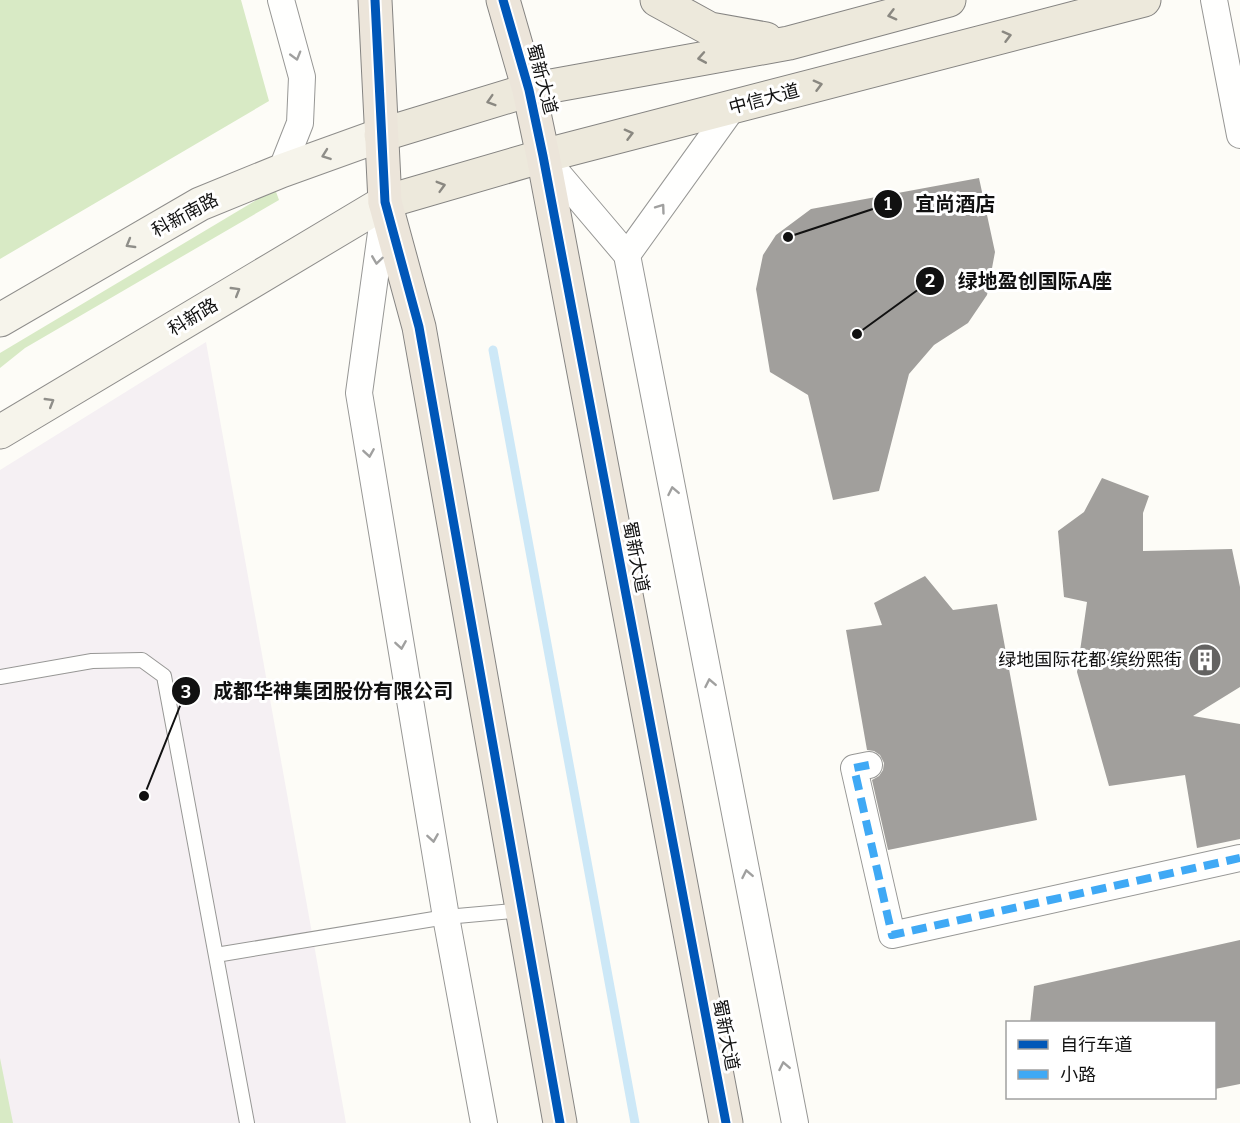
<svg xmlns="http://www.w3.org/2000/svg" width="1240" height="1123" font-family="Bitter,'Noto Sans SC',serif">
<rect width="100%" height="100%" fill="#fdfcf7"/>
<path fill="#f5f0f3" d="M206,342l140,781h-346v-653z"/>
<path fill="#d8eac5" d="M0,0h241l28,101 -269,158z
M275,189l4,11 -254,148 -25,20v-15z
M0,1058l13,65h-13z"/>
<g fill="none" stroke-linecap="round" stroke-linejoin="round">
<path stroke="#cde8f7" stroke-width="9" d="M493,350l142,773"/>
</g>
<path fill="#a19f9c" d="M979,178l16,74 -8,43 -19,28 -34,22 -25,29 -30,117 -46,9 -25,-105 -38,-23 -14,-83 7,-34 13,-20 35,-26z
M1102,478l47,18 -6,17v38l89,-2 8,38v100l-47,29 47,8v115l-43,9 -12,-73 -76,11 -32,-114 10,-70 -23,-5 -6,-66 26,-19z
M925,576l28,34 44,-6 40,216 -149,30 -16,-70 7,-4 4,-6 1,-7 -4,-8 -6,-4 -7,-1 -21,-120 36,-5 -8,-22z
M1240,940v144l-25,5v-66h-185l4,-37z"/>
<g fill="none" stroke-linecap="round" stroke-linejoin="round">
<g stroke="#979795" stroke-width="16">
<path id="service" d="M0,677l92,-16 50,-1 22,16 83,447
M216,955l230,-38 77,-7"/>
</g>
<g stroke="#979795" stroke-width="28">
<path id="minor" d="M281,0l21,77 -2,46 -19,48
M1214,0l26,135
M543,156l84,99 168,868
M384,211l-25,182 87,524 38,206
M627,255l107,-149
M869,765l-15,3 38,167 348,-77"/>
</g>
<g stroke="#8e8d8b" stroke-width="35">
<path id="secondary" d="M0,320l200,-116 81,-33 100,-36
M0,432l385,-230"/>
</g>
<g stroke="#858482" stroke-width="35">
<path id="primary" d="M657,0l53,29 56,10
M381,135l148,-45 260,-47 160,-43
M385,202l158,-46 601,-156"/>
</g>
<g stroke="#858482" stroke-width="35">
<path id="trunk" d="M375,0l10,202 34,125 141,796
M503,0l26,90 14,66 183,967"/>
</g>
<use href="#service" stroke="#fffffe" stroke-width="14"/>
<use href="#minor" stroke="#fffffe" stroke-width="26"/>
<use href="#secondary" stroke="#f6f4eb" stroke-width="33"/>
<use href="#primary" stroke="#ede9dc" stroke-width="33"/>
<use href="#trunk" stroke="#ece5da" stroke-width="33"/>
<path stroke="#3fa9f5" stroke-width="8" stroke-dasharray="15 8" stroke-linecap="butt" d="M869,765l-15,3 38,167 348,-77"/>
<g stroke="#fff" stroke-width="13">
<path id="cycleway" d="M375,0l10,202 34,125 141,796
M503,0l26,90 14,66 183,967"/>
</g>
<use href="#cycleway" stroke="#0057b8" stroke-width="9"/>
</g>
<defs><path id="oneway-chevron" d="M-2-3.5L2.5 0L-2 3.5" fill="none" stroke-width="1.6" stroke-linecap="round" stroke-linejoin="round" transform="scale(1.5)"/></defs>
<g stroke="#8a8881">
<use href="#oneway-chevron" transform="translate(892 15) rotate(165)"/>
<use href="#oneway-chevron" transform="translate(1007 36) rotate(-15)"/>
<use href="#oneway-chevron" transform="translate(702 58) rotate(170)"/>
<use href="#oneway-chevron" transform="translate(818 85) rotate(-15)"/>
<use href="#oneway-chevron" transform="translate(491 101) rotate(163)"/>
<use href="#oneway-chevron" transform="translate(629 134) rotate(-15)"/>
<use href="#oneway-chevron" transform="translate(441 186) rotate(-16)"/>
</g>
<g stroke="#a0a09f">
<use href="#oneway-chevron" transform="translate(296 56) rotate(74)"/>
<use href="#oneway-chevron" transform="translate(661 208) rotate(-54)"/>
<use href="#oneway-chevron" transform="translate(377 260) rotate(98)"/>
<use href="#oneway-chevron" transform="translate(369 453) rotate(81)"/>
<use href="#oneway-chevron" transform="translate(673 491) rotate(-101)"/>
<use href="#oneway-chevron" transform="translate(401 645) rotate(81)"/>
<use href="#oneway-chevron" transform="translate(710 683) rotate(-101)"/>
<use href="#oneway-chevron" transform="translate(433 838) rotate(81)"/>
<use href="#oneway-chevron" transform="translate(747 874) rotate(-101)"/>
<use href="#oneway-chevron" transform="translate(784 1066) rotate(-101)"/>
</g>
<g stroke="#8f8e89">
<use href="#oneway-chevron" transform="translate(326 155) rotate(160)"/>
<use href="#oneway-chevron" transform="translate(130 244) rotate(150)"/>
<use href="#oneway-chevron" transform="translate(236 291) rotate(-31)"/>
<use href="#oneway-chevron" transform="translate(50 402) rotate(-31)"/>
</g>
<defs>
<g id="building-disc" transform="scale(1.725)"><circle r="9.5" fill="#646362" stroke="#fff"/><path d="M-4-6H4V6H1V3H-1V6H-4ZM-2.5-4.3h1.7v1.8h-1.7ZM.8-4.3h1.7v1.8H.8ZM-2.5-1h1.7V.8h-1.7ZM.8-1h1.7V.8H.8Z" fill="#fff"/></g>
</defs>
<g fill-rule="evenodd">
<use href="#building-disc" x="1205" y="660"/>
</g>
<g text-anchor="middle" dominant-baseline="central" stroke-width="6" stroke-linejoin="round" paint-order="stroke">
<g font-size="18" fill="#111" stroke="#fff">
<text transform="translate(542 79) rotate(75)">蜀新大道</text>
<text transform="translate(764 99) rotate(-15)">中信大道</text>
<text transform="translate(185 215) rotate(-28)">科新南路</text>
<text transform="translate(193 317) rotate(-31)">科新路</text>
<text transform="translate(636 557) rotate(79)">蜀新大道</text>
<text transform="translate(726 1035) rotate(79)">蜀新大道</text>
</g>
<g font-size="18" fill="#111" stroke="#fff" text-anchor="end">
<text x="1182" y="660">绿地国际花都·缤纷熙街</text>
</g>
</g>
<path fill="none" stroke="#111" stroke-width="2" d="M788 237L888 204M857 334L930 281M144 796L186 691"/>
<g fill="#111" stroke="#fff" stroke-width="2">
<circle cx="788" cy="237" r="6"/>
<circle cx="857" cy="334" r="6"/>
<circle cx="144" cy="796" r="6"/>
<circle cx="888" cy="204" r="15"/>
<circle cx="930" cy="281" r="15"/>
<circle cx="186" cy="691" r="15"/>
</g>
<g font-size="18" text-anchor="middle" font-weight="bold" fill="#fff">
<text x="888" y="210">1</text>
<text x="930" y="287">2</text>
<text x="186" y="698">3</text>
</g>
<g font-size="20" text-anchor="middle" font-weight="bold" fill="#111" stroke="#fff" stroke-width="6" stroke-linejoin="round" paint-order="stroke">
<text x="955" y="211">宜尚酒店</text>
<text x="1035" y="288">绿地盈创国际A座</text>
<text x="333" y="698">成都华神集团股份有限公司</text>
</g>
<rect x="1006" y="1021" width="210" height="78" fill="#ffffff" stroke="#a0a0a0" stroke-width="1.5"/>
<rect x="1018" y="1040" width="30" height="9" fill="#0057b8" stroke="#a0a0a0" stroke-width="1.5"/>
<text x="1060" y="1051" font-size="18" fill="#111111">自行车道</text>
<rect x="1018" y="1070" width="30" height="9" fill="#3fa9f5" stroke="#a0a0a0" stroke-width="1.5"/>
<text x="1060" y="1081" font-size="18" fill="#111111">小路</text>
</svg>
